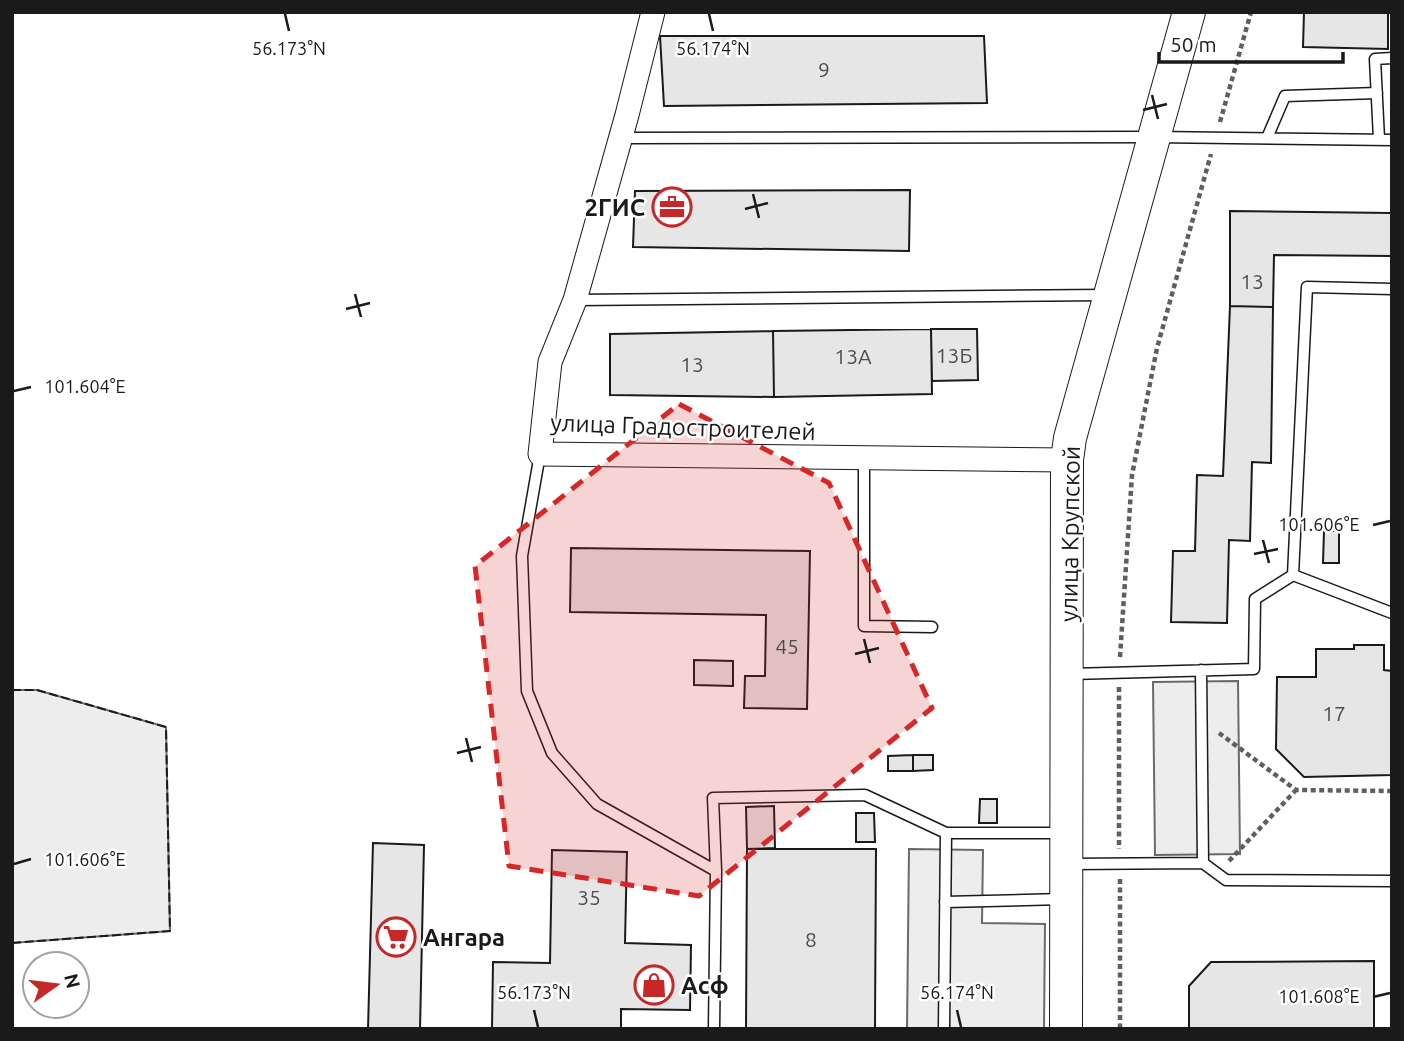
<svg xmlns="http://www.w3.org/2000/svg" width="1404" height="1041" font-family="Ubuntu,sans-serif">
<rect width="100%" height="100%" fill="#fff"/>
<path fill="#ededed" stroke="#6a6a6a" stroke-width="2" d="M1238,681l2,173 -85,1 -2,-173z
M12,690h25l129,37 4,204 -158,12z
M909,849l74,1 -1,73 63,1 -1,105h-137z"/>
<path fill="#e6e6e6" stroke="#1a1a1a" stroke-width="2" d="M1304,12h84v37l-85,-2z
M660,36h324l3,67 -323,3z
M910,190l-1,61 -276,-4 2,-56z
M1230,211l162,2v43l-118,-1 -1,52 -43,-1z
M1230,306l43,1 -2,156 -19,-1 -2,79 -21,-1 -2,83 -56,-1 2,-71h22l2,-76 26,1z
M931,329l1,65 -158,3 -1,-66z
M931,329h46l1,51 -46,1z
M773,331l1,66 -164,-2v-61z
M1324,531h15v32h-16z
M571,548l239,3 -3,158 -63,-1 1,-32h20l1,-61 -196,-3z
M1354,645h30v25l8,1v104l-88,2 -28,-28 1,-72h39v-28h38z
M694,660l39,1v25l-39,-1z
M913,755h20v15l-20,1z
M913,755v16h-25v-15z
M980,799h17v24h-18z
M774,806l1,42 -28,1 -1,-42z
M856,813h18l1,29h-19z
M373,843l51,2 -4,184h-52z
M747,849h129l-1,180h-129z
M552,850l75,2 -2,91 66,2 -1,65 -69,-1v20h-129l1,-67 57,1z
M1374,961v68h-185v-43l22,-24z"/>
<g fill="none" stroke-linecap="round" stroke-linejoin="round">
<g stroke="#1a1a1a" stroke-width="13">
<path id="service" d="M621,138l533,-1 238,3
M1267,138l18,-42 92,-3
M1379,139l-4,-80 17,-1
M575,300l532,-5
M540,454l-18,102 5,135 25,62 45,51 119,67 -2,158
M864,458v168l68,1
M1293,575l14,-288 85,2
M1293,575l99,38
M1071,674l183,-5 1,-70 38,-24
M1203,863l23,17 166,1
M1069,864l134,-1 -2,-193
M716,871l-3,-73 152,-3 81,38
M945,902l118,-3
M944,1029l2,-196h117"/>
</g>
<g stroke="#1a1a1a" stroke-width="25">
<path id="minor" d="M653,12l-26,103 -52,185 -25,62 -10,92 527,6"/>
</g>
<g stroke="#1a1a1a" stroke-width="34">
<path id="secondary" d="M1066,1029l1,-569 3,-22 119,-426"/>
</g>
<path stroke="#5f5f5f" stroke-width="4.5" stroke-dasharray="5 3.5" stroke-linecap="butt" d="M1220,122l31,-110
M1120,657l12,-182 25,-127 54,-194
M1119,687v162
M1219,733l77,57 96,1
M1229,861l67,-71
M1120,879v150"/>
<use href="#service" stroke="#fff" stroke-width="10"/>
<use href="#minor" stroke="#fff" stroke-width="23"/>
<use href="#secondary" stroke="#fff" stroke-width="32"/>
<path stroke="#1a1a1a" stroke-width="2" stroke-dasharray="9 3.5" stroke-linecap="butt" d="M12,690h25l129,37 4,204 -158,12"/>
</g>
<path fill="#d62828" fill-opacity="0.2" stroke="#d62828" stroke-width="5" stroke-dasharray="14 9" stroke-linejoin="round" d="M679,404l150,79 103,225 -233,188 -190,-30 -34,-300z"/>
<path fill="none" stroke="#1a1a1a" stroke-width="2.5" d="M285,14l4,17M709,14l4,17M1152,95l6,24M1143,110l24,-6M753,194l6,24M745,209l23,-6M355,294l6,23M346,309l24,-6M14,391l17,-4M1373,525l17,-4M1263,540l6,23M1254,554l24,-5M864,639l6,24M855,654l24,-6M466,738l6,24M457,753l24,-6M14,864l17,-5M1373,997l17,-4M534,1010l4,17M957,1010l4,17"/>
<defs>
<g id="office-ring" transform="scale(2.0125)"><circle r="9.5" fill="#fff" stroke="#c62828" stroke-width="1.5"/><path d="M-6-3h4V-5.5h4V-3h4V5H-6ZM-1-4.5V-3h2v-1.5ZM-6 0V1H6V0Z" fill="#c62828"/></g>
<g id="supermarket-ring" transform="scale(2.0125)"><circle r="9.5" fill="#fff" stroke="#c62828" stroke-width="1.5"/><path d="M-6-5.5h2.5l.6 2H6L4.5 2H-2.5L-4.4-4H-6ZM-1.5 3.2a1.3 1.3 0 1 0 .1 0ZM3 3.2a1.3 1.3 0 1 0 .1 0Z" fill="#c62828"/></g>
<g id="shop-ring" transform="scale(2.0125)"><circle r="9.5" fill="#fff" stroke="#c62828" stroke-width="1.5"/><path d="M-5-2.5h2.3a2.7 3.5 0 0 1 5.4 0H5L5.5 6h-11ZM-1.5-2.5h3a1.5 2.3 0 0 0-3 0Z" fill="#c62828"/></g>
</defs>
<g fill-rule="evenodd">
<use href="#office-ring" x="672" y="207"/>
<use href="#supermarket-ring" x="396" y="937"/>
<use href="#shop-ring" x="654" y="985"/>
</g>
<g text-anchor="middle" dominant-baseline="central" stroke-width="5" stroke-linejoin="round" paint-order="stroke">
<g font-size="21" fill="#4d4d4d">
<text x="824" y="69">9</text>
<text x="1252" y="281">13</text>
<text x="954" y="355">13Б</text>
<text x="853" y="356">13А</text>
<text x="692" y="364">13</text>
<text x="787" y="646">45</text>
<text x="1334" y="713">17</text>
<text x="589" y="897">35</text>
<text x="811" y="939">8</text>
</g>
<g font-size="24" font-weight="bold" fill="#1a1a1a" stroke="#fff" text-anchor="start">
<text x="645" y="207" text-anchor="end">2ГИС</text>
<text x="423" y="937">Ангара</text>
<text x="681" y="985">Асф</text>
</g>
<g font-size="24" fill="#1a1a1a" stroke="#fff">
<text transform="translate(683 427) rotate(2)">улица Градостроителей</text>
<text transform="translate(1070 534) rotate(-89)">улица Крупской</text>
</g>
</g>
<g font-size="18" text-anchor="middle" fill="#1a1a1a" stroke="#fff" stroke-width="5" stroke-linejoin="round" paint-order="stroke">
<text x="289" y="55">56.173°N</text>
<text x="713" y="55">56.174°N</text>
<text x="85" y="393">101.604°E</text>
<text x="1319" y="531">101.606°E</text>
<text x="85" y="866">101.606°E</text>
<text x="534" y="999">56.173°N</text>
<text x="957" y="999">56.174°N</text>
<text x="1319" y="1003">101.608°E</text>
</g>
<rect width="1404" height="1041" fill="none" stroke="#1a1a1a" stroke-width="28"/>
<g transform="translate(56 985) rotate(76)"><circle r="33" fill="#ffffff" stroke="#a3a3a3" stroke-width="2"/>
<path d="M0-5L12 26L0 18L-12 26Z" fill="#c62828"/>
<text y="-10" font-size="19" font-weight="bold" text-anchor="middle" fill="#1a1a1a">N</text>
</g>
<path d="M1159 52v10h184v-10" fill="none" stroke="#1a1a1a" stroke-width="3.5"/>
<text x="1170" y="52" font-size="21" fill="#1a1a1a" stroke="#ffffff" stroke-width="5" paint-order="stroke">50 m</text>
</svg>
